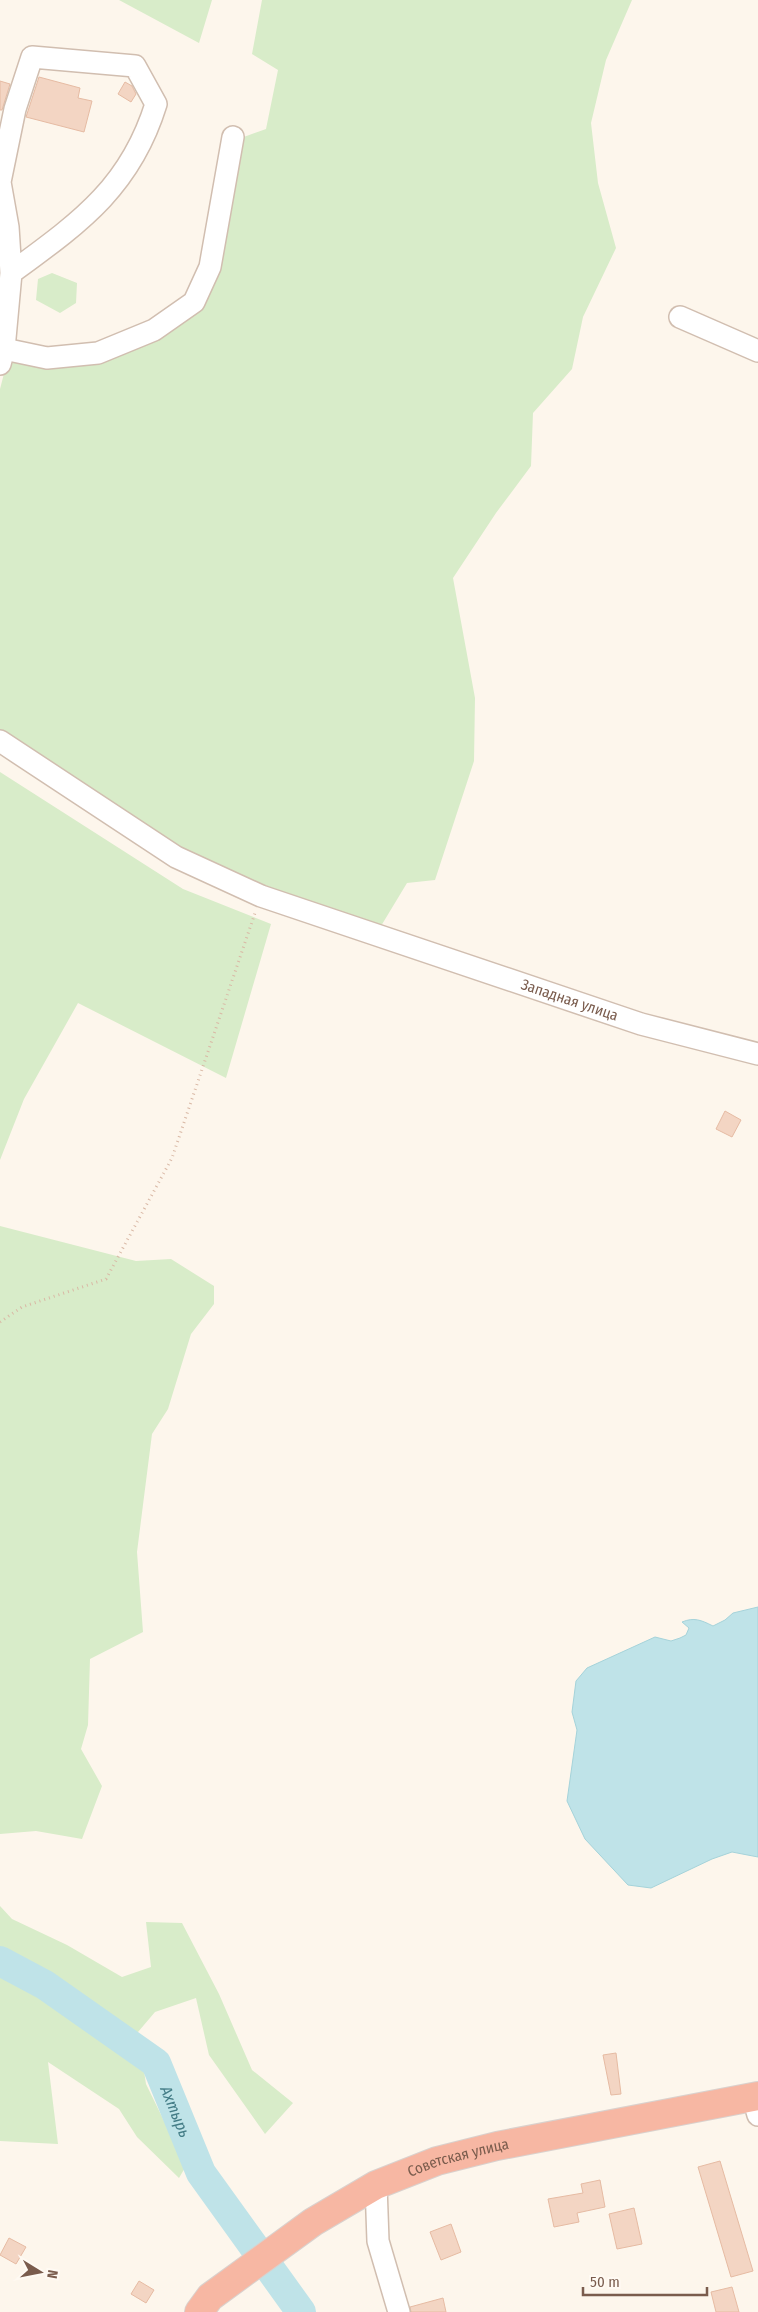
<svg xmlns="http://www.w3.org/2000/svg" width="758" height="2312" font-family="'Fira Sans Condensed',sans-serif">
<rect width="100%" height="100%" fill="#fdf6ec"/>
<path fill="#d8ecc9" d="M119,0h93l-13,43z
M262,0h370l-26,60 -15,63 7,60 18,65 -33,69 -11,52 -39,44 -2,53 -35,47 -43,65 22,120 -1,63 -39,119 -28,3 -26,43 -123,-39 -87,-45 -171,-110v-343l7,-27 52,1 141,-55 41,-170 25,-9 12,-59 -26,-16z
M52,273l25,10 -1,20 -16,10 -24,-13 2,-21z
M0,772l183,117 88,35 -45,154 -148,-75 -54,96 -24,61z
M0,1226l136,35 35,-2 43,27v18l-23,30 -23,75 -16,25 -15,118 6,80 -53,27 -2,66 -7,24 21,37 -20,53 -46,-8 -36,3z
M0,1906l12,13 55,26 55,32 29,-10 -5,-45 36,1 37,71 33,76 41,33 -28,31 -56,-79 -13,-57 -41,14 -17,20 8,52 40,82 -7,12 -42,-41 -18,-28 -71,-47 10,82 -58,-3z"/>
<path fill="#bfe3e8" stroke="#a5d3da" d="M758,1607v250l-26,-5 -20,7 -61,29 -23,-3 -43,-46 -18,-38 10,-71 -5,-18 4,-31 11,-13 68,-31 16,4 9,-3 6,-3 3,-7 -7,-6c12,-5 19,-2 31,4l12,-6 8,-7z"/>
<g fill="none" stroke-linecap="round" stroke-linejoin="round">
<path stroke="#bfe3e8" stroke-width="30" id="s1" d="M0,1961l45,24 111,78 45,110 100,139"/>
</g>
<path fill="#f3d5c3" stroke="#e6bba3" d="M39,77l41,11 -2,10 14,3 -8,31 -58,-15z
M0,81l10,3 -8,26h-2z
M125,82l7,4 4,8 -5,8 -13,-8z
M725,1111l16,9 -9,17 -16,-8z
M616,2053l5,41 -10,1 -8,-40z
M720,2161l33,110 -22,6 -33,-110z
M600,2180l5,27 -28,6 2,9 -25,5 -6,-28 35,-6 -2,-9z
M634,2208l8,36 -25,5 -8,-35z
M451,2224l10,28 -20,8 -11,-28z
M9,2238l17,9 -10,17 -16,-9z
M139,2281l15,9 -8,13 -15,-9z
M732,2287l7,25h-23l-5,-20z
M443,2298l3,14h-35l-1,-5z"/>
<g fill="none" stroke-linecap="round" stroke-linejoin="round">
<g stroke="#d1beb0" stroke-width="24">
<g id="minor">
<path d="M680,317l78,34"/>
<path d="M4,349l43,9 51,-5 56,-23 40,-28 16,-35 23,-130"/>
<path d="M0,364l4,-15 7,-76 -3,-46 -8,-45 15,-73 17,-52 103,9 21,38c-26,84 -77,119 -145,169"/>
<path id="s2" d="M0,741l176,116 85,39 380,128 117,30"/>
<path d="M753,2097l5,18"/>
<path d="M376,2185l2,56 21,71"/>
</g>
</g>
<g stroke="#dad1cd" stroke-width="30">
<g id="highway">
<path id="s3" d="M199,2312l11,-15 103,-75 63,-37 61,-24 60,-15 261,-50"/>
</g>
</g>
<path stroke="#d9b8a5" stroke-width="3" stroke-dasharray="1 4" stroke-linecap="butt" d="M0,1322l22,-15 84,-28 66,-121 83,-245"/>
<use href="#minor" stroke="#fff" stroke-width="21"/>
<use href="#highway" stroke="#f7b7a3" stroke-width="28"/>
</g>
<g text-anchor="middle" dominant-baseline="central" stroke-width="4.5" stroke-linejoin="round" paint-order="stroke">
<g font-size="15" fill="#7a5c4d" stroke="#fffaf3">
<text stroke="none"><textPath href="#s2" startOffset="630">Западная улица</textPath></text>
<text stroke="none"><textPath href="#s3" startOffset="306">Советская улица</textPath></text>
</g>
<g font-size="16" font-style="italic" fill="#437c86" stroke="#fffaf3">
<text stroke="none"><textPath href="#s1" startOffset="239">Ахтырь</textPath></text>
</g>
</g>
<g transform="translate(40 2272) rotate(100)" stroke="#fffaf3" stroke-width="4" paint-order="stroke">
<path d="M0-4L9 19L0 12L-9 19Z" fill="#7a5c4d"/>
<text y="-8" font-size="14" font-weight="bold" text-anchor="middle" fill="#7a5c4d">N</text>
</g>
<path d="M583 2287v8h124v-8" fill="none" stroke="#7a5c4d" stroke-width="2.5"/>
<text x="590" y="2287" font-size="15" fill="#7a5c4d" stroke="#fffaf3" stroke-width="4" paint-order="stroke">50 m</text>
</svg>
